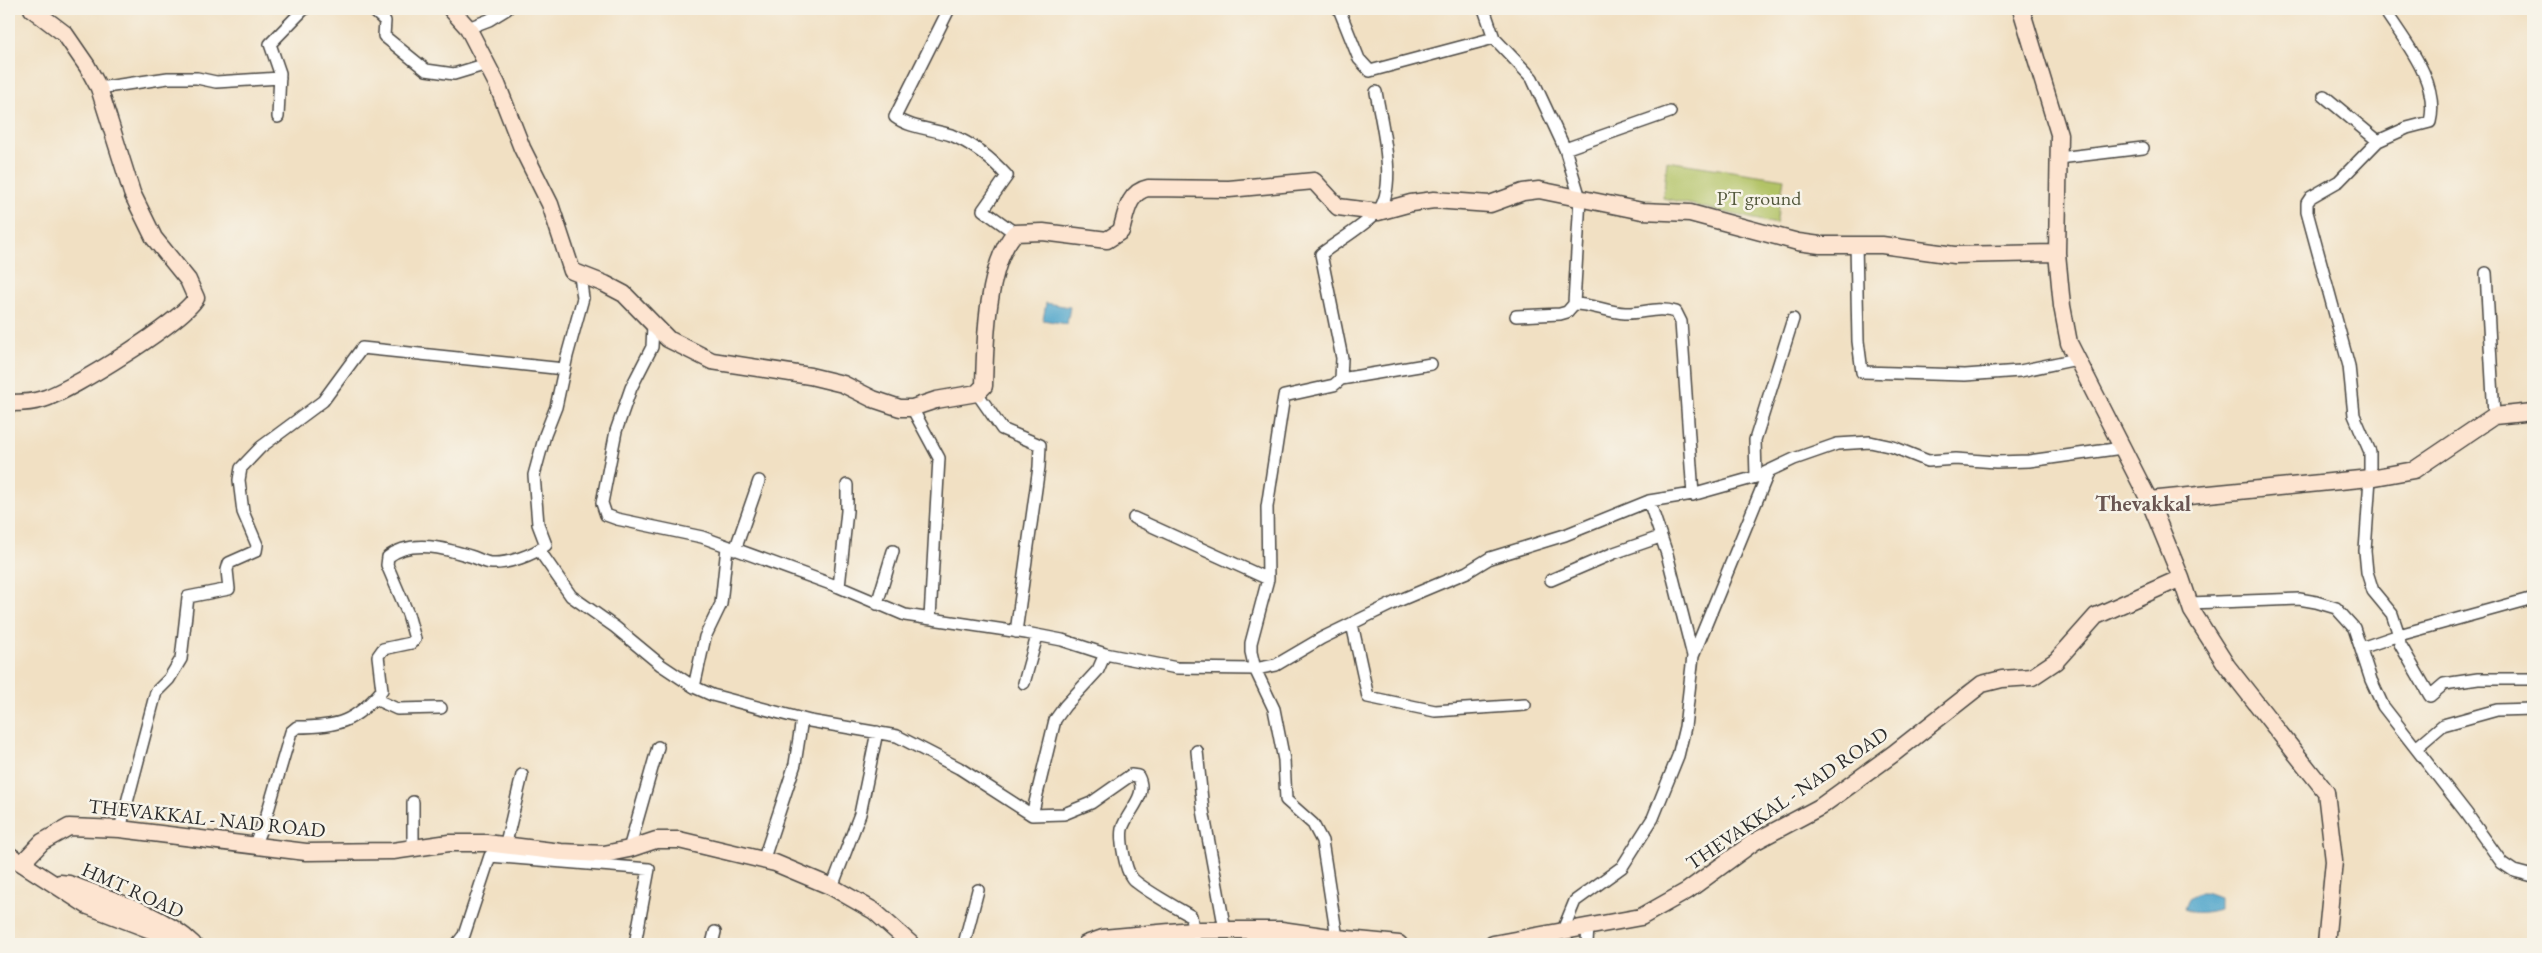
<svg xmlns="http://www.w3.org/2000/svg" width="2542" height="953" font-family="'EB Garamond',serif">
<rect width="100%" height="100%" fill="#f7f3e8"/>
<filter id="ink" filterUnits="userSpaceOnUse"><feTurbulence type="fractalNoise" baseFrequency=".02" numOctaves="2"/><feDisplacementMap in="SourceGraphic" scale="10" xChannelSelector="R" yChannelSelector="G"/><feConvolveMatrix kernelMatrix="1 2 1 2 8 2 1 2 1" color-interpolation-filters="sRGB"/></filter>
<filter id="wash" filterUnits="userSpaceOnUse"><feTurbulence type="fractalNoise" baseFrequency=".0096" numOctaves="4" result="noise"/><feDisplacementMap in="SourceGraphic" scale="20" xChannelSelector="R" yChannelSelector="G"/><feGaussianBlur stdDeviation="1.12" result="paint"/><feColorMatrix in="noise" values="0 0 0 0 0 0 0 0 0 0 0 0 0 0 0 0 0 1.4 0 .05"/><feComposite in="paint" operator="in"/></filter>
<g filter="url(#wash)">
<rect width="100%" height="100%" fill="#f1e0c3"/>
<path fill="#b2c366" stroke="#6e7748" d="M1667,161l117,18 -8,45 -113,-26z"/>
<path fill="#4fa5cb" stroke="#3d687b" d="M1046,303l24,4 -3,17 -24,-4z
M2198,893h7l14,5v11c-10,3 -25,6 -35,0l4,-11z"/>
</g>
<g filter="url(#ink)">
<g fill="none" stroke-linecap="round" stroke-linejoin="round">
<g stroke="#494642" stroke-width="14">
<path id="street" d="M372,9l13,12 -1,15 42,34 28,4 33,-10
M949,9l-54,108c15,11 38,12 56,18 22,9 40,23 56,41l-24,34 32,23
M1339,9l20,50 11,12 124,-33
M1484,9l10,29 38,40 33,71 15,49 -6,106 -7,8 -7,2 -44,2
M2384,9c20,32 56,72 46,113l-23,6 -29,13 -39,40 -28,16 -4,6v9l42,154 5,49 16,37v26l-5,73 2,21 6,19 19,23 7,21 134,-37
M468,28l21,-8 18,-11
M99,88l69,-10h29l19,4 64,-4
M2324,96l54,45
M278,117l2,-44 -10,-29 34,-35
M1565,149l105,-37
M2059,158l84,-10
M1856,243l2,98 4,31 103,3 55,-4 57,-12
M2486,273l8,143
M1574,304c18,0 33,8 51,9 18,1 31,-7 51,-1l5,10 12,173
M653,325l-1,22 -21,41 -15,43 -14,72 4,12 11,4 85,18 137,50 66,28 121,18 36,7 43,14 72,14 78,1 21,-4 46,-27 76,-37 69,-29 23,-14 75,-23 84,-34 50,-8 57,-16 38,-18 43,-15 33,-2 23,5 35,14 28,-2 40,3 33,-1 93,-13
M1341,379l90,-15
M977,393l25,36 38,16 -1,22 -23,165
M912,408l27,50 -9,160
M1756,477l-1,-37 38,-121
M1134,518l134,61
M539,550l32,46 44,31 46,38 33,22 18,8 98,26 87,15 62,32 73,47 32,-1 27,-11 40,-28 7,1c11,20 -11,35 -16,53 -2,11 3,40 10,49 6,8 48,32 59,38l4,28
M735,550l24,-69
M1551,580l63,-27 46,-16
M839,587l8,-76v-26
M2189,603l110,-4 17,3 20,6 18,20 17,52 12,26 84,108 35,49 12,8 19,5
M877,604l16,-53
M1352,624l16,73 67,14 90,-6
M2361,648l38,-13 1,9 30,52 14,-12 34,-5h55
M1693,656l75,-183
M1024,683l13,-47
M694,687l11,-50 16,-33 6,-57
M375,699l22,10 44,-1
M2416,748l27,-23 54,-15 36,-1
M1197,751l6,59 22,120
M413,802v47
M1032,815l23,-95 10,-14 33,-36 7,-16
M120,829l36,-137 13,-13 12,-20 7,-62 41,-8 -2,-19 2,-7 27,-12 1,-6 -14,-33 -4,-32 2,-12 20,-21 62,-46 39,-53 202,21
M254,846l13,-32 24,-82 6,-5c41,0 58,-5 85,-37l-4,-34 5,-7 28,-6 4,-4 -7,-25 -21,-49 1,-8c24,-19 59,-8 85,0 6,2 13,6 19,6 16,1 41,-8 54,-18l-8,-21 -4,-49 11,-40 11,-28 11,-51 16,-58 -3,-22
M505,847l17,-72
M629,849l29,-102
M763,861l32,-97 7,-45
M832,887l28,-73 17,-82
M1563,930l12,-29 47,-34 31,-49 25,-62 7,-29 8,-71 -26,-102 -18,-53
M1337,938l-15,-97 -9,-17 -27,-24 -2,-40 -10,-51 -19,-40 -4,-17v-9l17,-64 -1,-72 17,-111 50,-11 7,-6 1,-21 -21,-104c17,-13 42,-27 56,-42 22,-23 4,-91 -1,-120
M457,944l7,-9 26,-79 159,13 -14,75
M712,944l3,-12
M964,944l14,-54
M1587,944l1,-18"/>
</g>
<g stroke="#494642" stroke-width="19">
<path id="secondary" d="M451,9l17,19 29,56 25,64 28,56 22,67 33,13 19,10 44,45 44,22 98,15 33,8 30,15 27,9h12l24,-8 41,-7 7,-7c1,-40 2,-122 31,-153l28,-1 64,8 14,-9c5,-17 7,-39 27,-43l81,1 85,-8 24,26 40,5 33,-9 23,-3 56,4 33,-12 16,-2 103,21 48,2 108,29 22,3h62l72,10 103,-2
M2021,9l38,125 -2,119 5,53 7,37 80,157 32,78 11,33 35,55 99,126 8,69 -8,83
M9,403c11,0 23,0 34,-4 28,-8 140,-78 153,-101l-8,-18 -34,-42 -22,-45 -33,-105 -12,-22 -22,-32 -33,-25
M2149,500l221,-22 44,-8 80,-54 39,-4
M9,855l79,51 73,28 15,10
M23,862l19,-20 27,-15 51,2 186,23 87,-1 56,-8h37l75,9 43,2 25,-5 27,-9h23l96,23 57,24 42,24 37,33
M60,883l9,1c41,16 92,29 124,60
M1086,944l17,-6 89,-8h89l56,8 62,6
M1493,944l148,-27 46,-26 67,-49 66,-35 73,-53 89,-70 20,-5 30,-2 24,-16 40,-45 85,-38"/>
</g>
<use href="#street" stroke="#fff" stroke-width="11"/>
<use href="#secondary" stroke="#fde4d0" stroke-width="16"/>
</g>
</g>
<g text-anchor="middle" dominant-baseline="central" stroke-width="5" stroke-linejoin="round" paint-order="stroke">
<g font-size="20" fill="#54593d" stroke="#f7f3e8">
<text x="1759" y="198">PT ground</text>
</g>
<g font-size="20" fill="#2b2b2b" stroke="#f7f3e8">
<text transform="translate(1787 798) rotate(-34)">THEVAKKAL - NAD ROAD</text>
<text transform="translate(207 818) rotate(6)">THEVAKKAL - NAD ROAD</text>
<text transform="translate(133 890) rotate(24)">HMT ROAD</text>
</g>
<g font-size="22" font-weight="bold" fill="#6a5652" stroke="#f7f3e8">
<text x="2143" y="503">Thevakkal</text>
</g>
</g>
<rect width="2542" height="953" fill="none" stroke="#f7f3e8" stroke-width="30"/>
</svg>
